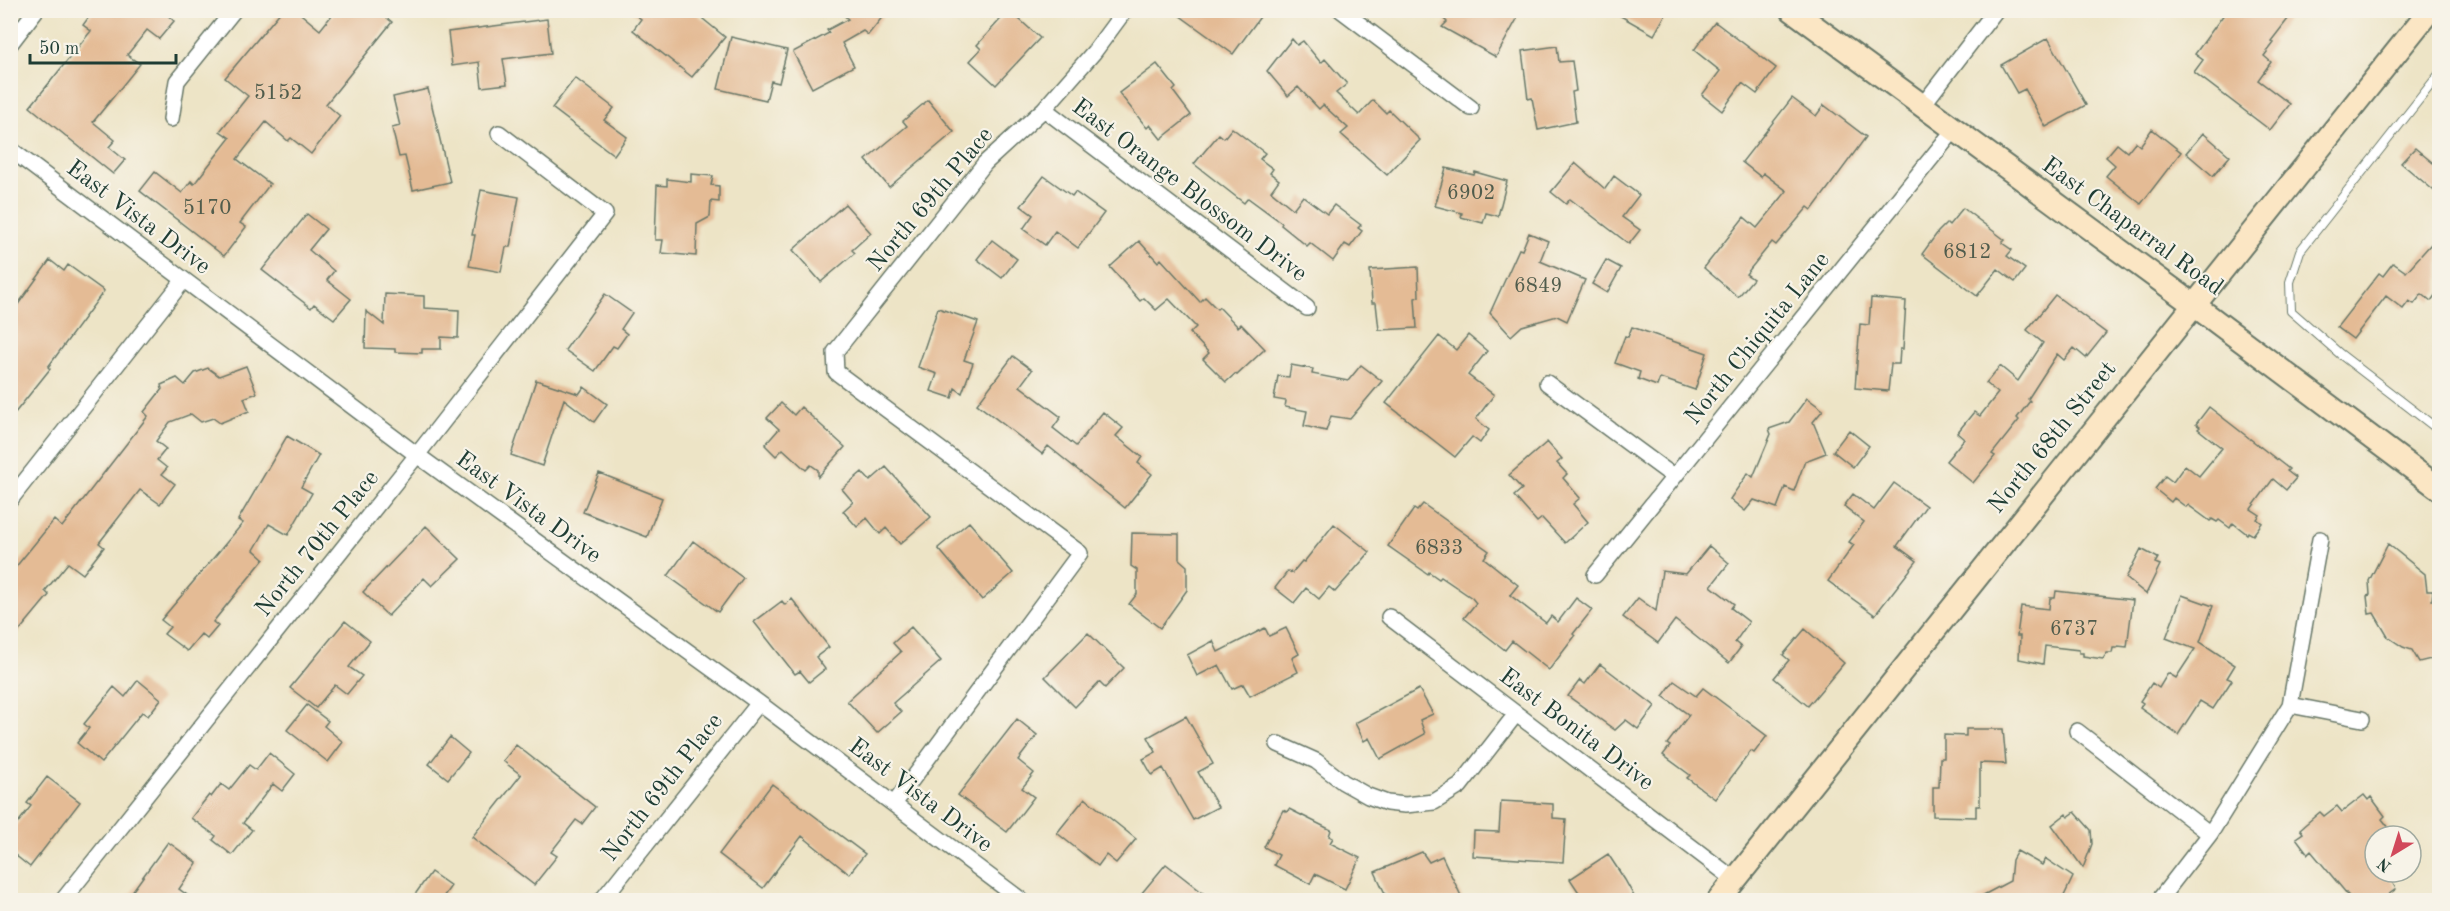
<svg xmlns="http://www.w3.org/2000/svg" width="2450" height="911" font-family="'Old Standard TT',serif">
<rect width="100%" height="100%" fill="#f7f3e8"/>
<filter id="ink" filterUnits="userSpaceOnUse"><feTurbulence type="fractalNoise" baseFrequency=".0167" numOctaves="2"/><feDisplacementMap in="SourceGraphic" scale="12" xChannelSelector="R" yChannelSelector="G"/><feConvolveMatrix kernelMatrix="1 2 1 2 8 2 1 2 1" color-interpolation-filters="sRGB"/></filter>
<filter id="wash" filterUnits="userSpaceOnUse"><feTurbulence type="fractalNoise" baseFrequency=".008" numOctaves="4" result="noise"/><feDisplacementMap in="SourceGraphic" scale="24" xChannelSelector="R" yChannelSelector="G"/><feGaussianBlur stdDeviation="1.35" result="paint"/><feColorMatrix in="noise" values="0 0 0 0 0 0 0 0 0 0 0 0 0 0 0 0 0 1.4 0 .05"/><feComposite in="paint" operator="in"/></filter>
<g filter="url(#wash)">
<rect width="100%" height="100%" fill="#ede4c6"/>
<g id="blocks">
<path fill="#e4bb95" d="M94,10h68l12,11 -15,18 -12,-9 -20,25 13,9 -47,58 22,18 -6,7 16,13 -12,14 -83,-67 61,-76 -8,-6z
M282,10h14l24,20 16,-20h41l15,12 -66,82 14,12 -29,38 -20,-16 -3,3 -22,-19 -29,37 33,25 -30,39 6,4 -22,29 -84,-65 15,-19 27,21 9,-12 3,3 36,-46 -10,-7 28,-35 -23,-18z
M629,10h63l33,27 -33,40 -59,-47 8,-11z
M838,10h50l-20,25 -5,-4 -21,12 12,23 -42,22 -19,-36 36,-19 -2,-3 21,-11z
M1009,10l31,28 -44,47 -26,-24 11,-12 -4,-4z
M1172,10h93l-32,44z
M1449,10h54l14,9 -21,38 -54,-30 5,-5 -3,-3z
M1610,10h58l-14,25z
M2227,10h68l-24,31 3,2 -10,13 7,6 -13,18 32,24 -20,26 -76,-58 9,-12 -8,-6z
M547,19l4,34 -48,6 4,25 -25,3 -3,-25 -27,4 -4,-34z
M1715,22l61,46 -19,26 -15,-11 -20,28 -20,-16 18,-24 -26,-21z
M731,37l56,13 -8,33 -8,-2 -5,19 -48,-11z
M2048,38l38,67 -40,22 -21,-38 -8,4 -16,-28z
M1292,39l5,6 6,-4 18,22 4,-4 22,25 -11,9 23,22 14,-15 13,13 3,-3 31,30 -33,35 -46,-41 7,-6 -25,-23 -4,4 -21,-22 -10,9 -21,-25z
M1557,46l2,16 13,-1 4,30 -4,1 4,30 -38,8 -6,-32 -4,1 -6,-48z
M1157,64l19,24 -3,3 18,24 -30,24 -11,-14 -3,3 -28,-35z
M575,78l39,30 -10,12 23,17 -13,18 -62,-47z
M428,89l22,93 -37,8 -8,-34 -6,1 -7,-29 8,-2 -7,-29z
M1792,98l24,18 8,-11 42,32 -54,73 -4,-3 -32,38 -4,-3 -26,32 7,5 -15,18 -34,-29 40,-51 13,11 30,-37 -24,-18 -2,4 -19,-15z
M928,100l26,32 -65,55 -23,-27 41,-34 -4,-5z
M1232,128l33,25 -5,6 13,10 -3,4 9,7 -8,11 22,18 10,-13 24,18 7,-9 27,20 -3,3 4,3 -12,16 -5,-3 -12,17 -23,-18 -3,3 -26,-21 1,-2 -34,-25 -4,5 -50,-39 25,-30 5,4z
M2152,129l29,23 -40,52 -35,-28 9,-11 -9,-8 11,-13 10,8 8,-10 5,4z
M2203,133l27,23 -17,20 -27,-23z
M2415,148l24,20v27l-38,-32z
M1575,163l30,26 9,-13 25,19 -17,22 18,13 -11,14 -59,-45 -4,5 -15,-12z
M1446,168l28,7 1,-3 32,9 -9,35 -12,-3 -3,10 -22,-6 1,-4 -27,-7z
M691,174l22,2 -2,9 8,1v16l-8,-1 -1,16 -13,7 -1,32 -35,-3 2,-13h-8l2,-55 10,1v-7l24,3z
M1044,176l28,20 3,-4 29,21 -26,35 -23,-17 -10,14 -22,-16 10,-14 -12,-9z
M481,190l38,7 -9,50h-4l-5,25 -32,-6 6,-31h-3z
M845,204l26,29 -19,17 3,3 -34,29 -28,-32z
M1963,208l42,32 -3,3 10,7 -5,6 18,13 -10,13 -17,-13 -21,27 -55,-42 16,-22 9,-9 2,2z
M307,214l19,15 -17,21 25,21 -7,9 24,19 -17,20 -20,-15 -3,4 -49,-38z
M1529,233l19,8 -8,20 45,19 -18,41 -10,-5 -35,10 -11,10 -21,-23 29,-64 3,1z
M992,240l25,19 -15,19 -25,-19z
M1139,241l19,21 3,-3 39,43 5,-5 12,12 2,-2 19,20 3,-3 24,25 -28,26 -2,-1 -9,8 -23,-23 6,-6 -19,-20 6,-6 -27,-28 -13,11 -12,-12 -4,3 -30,-34z
M2431,244l8,7v39l-8,11 -9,-7 -8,10 -5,-3 -6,8 -17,-13 -33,43 -16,-12 42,-54 4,3 10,-13 13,9z
M50,260l14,11 4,-6 36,26 -56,76 2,2 -40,50 1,-105z
M1606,260l15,8 -14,25 -15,-9z
M1418,267l1,30 -4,1 2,30 -38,2 -3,-27h-4l-2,-33z
M385,294l39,2v12l35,2 -1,28 -17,-1v12h-19v4l-27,-1v-3l-30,-1 1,-37 18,14z
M605,294l27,19 -11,16 6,5 -10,14 -4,-2 -18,25 -30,-21z
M2055,295l51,38 -20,25 -12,-10 -10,12 -7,-6 -29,45 2,2 -13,17 2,2 -27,34 3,2 -22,27 -27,-22 18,-22 -7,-6 17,-21 6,4 18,-23 -12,-10 14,-17 18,15 25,-38 -16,-13z
M1871,298l35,3 -3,48h-3l-1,15h-8l-3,27 -33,-3 5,-64 9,1z
M938,308l40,14 -14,38 9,3 -11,30 -7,-5 -3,10 -21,-7 6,-17 -19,-7z
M1632,327l75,26 -12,37 -35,-12 -3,8 -19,-7 2,-7 -25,-9 10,-27 3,1z
M1468,335l19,16 -19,24 26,20 -18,24 13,11 -9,13 -8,-6 -17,20 -69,-54 53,-67 17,14z
M1013,356l19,14 -12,16 41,31 -8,11 23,18 27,-34 20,16 -7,8 26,21 -4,6 14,11 -27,34 -77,-62 -6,8 -65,-50z
M1291,365l22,4 -1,5 36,7 13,-16 21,16 -32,38 -19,-3 -5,15 -22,-5 3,-15 -22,-4 1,-6 -12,-2 4,-23 11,1z
M246,366l11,27 -13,5 5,13 -29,12 -7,-5 -12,4 -10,-8 -21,8 -14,19 10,8 -9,11 10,8 -5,6 13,10 -15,20 -20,-14 -41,53 5,4 -21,27 -15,-11 -23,28 4,4 -39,47v-68l44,-54 8,7 86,-111 -4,-4 18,-23 -1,-4 16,-7 8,7 10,-12 13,-5 11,8z
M536,380l43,14 5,-7 23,17 -13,18 -30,-23 -22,67 -31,-11z
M1807,398l16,12 -10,12 13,31 -21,8 -11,30 -9,-4 -8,21 -23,-8 -9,11 -15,-12 18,-26 5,4 18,-43 -2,-5 20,-7z
M781,403l13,12 7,-8 44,40 -27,30v-7l-7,-5 -5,5 -23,-21 -7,7 -11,-11 14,-16 -12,-11z
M2209,407l80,62 -2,2 9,7 -10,12 -13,-11 -22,30 9,6 -3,4 5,4 -9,12 -5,-3 -1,2 -14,-11 -3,5 -11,-8 -2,2 -5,-3 -2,2 -22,-16 -2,2 -12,-9 -3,4 -16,-13 10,-13 8,6 12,-17 14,11 23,-28 -24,-19 2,-2 -4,-3z
M1849,430l20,16 -16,21 -20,-16z
M287,436l32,19 -18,32 11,6 -24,42 -19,-11 -15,26 10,9 -51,63 5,4 -11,13 -6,-5 -14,17 -23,-17 6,-7 -9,-7 82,-97 -5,-3z
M1547,442l15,17 -5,4 10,11 -4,4 17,20 -7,6 15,18 -23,21 -23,-25 -5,4 -23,-26 8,-7 -13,-14z
M886,467l45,50 -31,27 -14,-16 -6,6 -13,-16 -10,9 -14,-16 10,-9 -11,-13 20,-17 8,9z
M599,473l63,25 -15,39 -64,-25z
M1894,483l32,23 -29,40 20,15 -42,54 -47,-34 26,-36 -5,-3 15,-20 -20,-16 9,-12 21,16z
M1423,504l66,47 -5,7 34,27 -8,10 36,28 5,-7 7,6 18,-24 16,12 -19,24 2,2 -26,34 -37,-29 -7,9 -41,-32 12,-15 -4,-5 -31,-21 -2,2 -10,-7 -1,2 -40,-28 26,-37 3,2z
M969,522l44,51 -31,27 -44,-52z
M1334,524l36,28 -35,40 -6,-5 -10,12 -13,-11 -12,15 -19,-15 13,-17 4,2 10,-12 2,1z
M426,526l34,33 -28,27 -8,-8 -36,38 -25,-24z
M1132,533l47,1v25l8,7v24l-27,38 -31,-24 8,-10v-24l-6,-4z
M693,541l50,37 -25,34 -50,-36z
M2388,544l37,30 2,17h6l-1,9h7v57l-20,5 -7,-12 -9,-3 -15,-10 -14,-24 -5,1 -2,-18 3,-1 -1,-14z
M1709,546l20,17 -18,23 23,18 -3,4 18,14 -14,20 6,5 -12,16 -54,-43 -17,23 -35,-26 15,-19 18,13 6,-40 24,3z
M2141,549l17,9 -3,5 5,2 -14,29 -20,-16z
M2056,591l77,9 -6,47 -9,-1 -1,2h-4l-1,5h-5l-4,6 -20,-3v-3h-4v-3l-34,-4 -2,18 -24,-5 1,-23h-3l4,-30 28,3 1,-11h5z
M2182,595l31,11 -13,36 35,23 -8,13 5,2 -19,29 -13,-8 -22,34 -38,-27 3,-5 -3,-2 12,-18 7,5 9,-15 8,5 19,-29 -29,-11z
M792,599l37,48 -13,10 9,12 -16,13 -9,-11 -5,3 -41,-52 28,-21 3,4z
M345,621l25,20 -21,26 13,9 -15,18 -12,-9 -19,23 -26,-20z
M911,627l30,34 -48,42 8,9 -24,21 -30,-32 54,-49 -8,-9z
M1265,628l4,8 17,-8 13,26 -7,4 6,14 -48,24 -7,-12 -11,5 -13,-24 -22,11 -10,-21 26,-14 5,11z
M1805,629l39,34 -36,43 -34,-28 15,-18 -6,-5z
M1088,633l36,35 -19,20 -6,-6 -24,25 -30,-30z
M1600,664l55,42 -17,23 -12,-9 -11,10 -47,-34 12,-16 5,4z
M138,680l23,19 -13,17 -6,-4 -41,51 -24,-20 12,-15 -5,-4 30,-37 11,10z
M1674,681l22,15 7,-8 64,48 -13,17 -3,-2 -36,48 -28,-21 3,-3 -27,-20 7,-9 -3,-2 22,-29 -26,-19z
M1419,689l14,25 -13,6 5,14 -45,25 -11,-21 -5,3 -9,-18z
M307,705l21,16 -4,5 19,16 -15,20 -41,-32z
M1186,716l27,48 -15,8 20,35 -25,13 -30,-52 -11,7 -9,-16 13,-7 -8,-15z
M1017,719l20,16 -19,25 16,13 -12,15 12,9 -27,35 -49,-37z
M1966,729h37l3,35 -26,-1v43h-4v11l-43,-1v-29h6l1,-29h4v-23l22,1z
M450,737l19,16 -21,26 -19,-15z
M516,745l79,62 -13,17 -6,-4 -25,32 6,4 -23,29 -62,-48 49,-62 -18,-14z
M269,753l26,21 -13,17 -9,-7 -30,39 9,7 -20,25 -19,-15 3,-4 -25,-18 18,-23 2,2 10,-13 8,6 20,-25 7,5z
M47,777l33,25 -50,65 -20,-16v-18l21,-27 -4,-3z
M772,784l93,70 -16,20 -47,-38 -39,52 -44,-34z
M2364,795l4,5 3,-3 14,19 -3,3 7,9 -10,8h-4v36h6l-1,5 11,3 5,9 -15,11h-29l-41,-49 -3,3 -12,-16 7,-5 -3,-4 20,-17 4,4 13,-10 5,6z
M1085,798l51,41 -20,24 -10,-8 -8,11 -41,-33z
M1501,801l52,3v14l13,1 -3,43 -90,-6 1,-25 25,1z
M1289,809l42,21 -2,6 4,2 -3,5 30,15 -15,31 -30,-15 -5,10 -36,-19 5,-10 -15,-8 19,-37 4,2z
M2075,812l16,18 1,14 -9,24 -31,-43 14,-11 2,3z
M168,842l29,21 -18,26 15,11h-68z
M2017,851l25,14 4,-6 27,18 -11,23h-88l36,-19 2,-21z
M1422,852l7,10 13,-6 21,44h-75l-13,-28z
M1608,854l17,26 11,20h-52l-14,-21z
M1166,864l46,36h-76z
M431,872l20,14 -10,14h-30z"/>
</g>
</g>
<g filter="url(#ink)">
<use href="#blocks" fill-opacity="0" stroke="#677767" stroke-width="1.5"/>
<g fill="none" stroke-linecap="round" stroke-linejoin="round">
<g stroke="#677767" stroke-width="10">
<path id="lane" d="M2440,73l-140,178 -10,31 1,29 49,43 100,77"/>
</g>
<g stroke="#677767" stroke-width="18">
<path id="street" d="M1341,10l130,98
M10,44l26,-34
M1922,106l74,-96
M1044,109l263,199
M171,119l6,-38 57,-71
M10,149l407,306 342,248 262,197
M1547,383l126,93
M10,500l173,-219
M1595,575l359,-445
M1389,617l346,263
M2290,705l72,14
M2077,731l133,103
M1278,744l38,17 27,21 25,14 19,7 18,2 29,-3 26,-16 56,-72
M894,804l186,-251 -244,-181 -1,-20 150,-189 59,-54 50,-57 31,-42
M63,900l354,-445 188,-241 -106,-81
M602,900l157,-197
M2159,900l51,-66 80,-129 30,-166"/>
</g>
<g stroke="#677767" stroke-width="26">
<path id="secondary" d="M1792,10l402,295 246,184
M1719,900l711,-890"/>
</g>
<use href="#lane" stroke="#fff" stroke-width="8"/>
<use href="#street" stroke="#fff" stroke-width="15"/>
<use href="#secondary" stroke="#fbe6c4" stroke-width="22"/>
</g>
</g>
<g text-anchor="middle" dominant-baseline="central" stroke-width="4.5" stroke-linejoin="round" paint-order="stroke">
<g font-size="21" fill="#505c4c">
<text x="278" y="93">5152</text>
<text x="1471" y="193">6902</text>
<text x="207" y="208">5170</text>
<text x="1967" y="252">6812</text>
<text x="1538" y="286">6849</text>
<text x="1439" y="548">6833</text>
<text x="2074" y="629">6737</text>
</g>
<g font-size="24" fill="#1f3d34" stroke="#f7f3e8">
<text transform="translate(1189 191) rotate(37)">East Orange Blossom Drive</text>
<text transform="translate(931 200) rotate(-50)">North 69th Place</text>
<text transform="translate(138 218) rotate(37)">East Vista Drive</text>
<text transform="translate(2132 227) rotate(36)">East Chaparral Road</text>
<text transform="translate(1758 339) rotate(-51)">North Chiquita Lane</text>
<text transform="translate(2053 438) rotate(-51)">North 68th Street</text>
<text transform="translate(528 508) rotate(36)">East Vista Drive</text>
<text transform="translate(318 544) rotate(-51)">North 70th Place</text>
<text transform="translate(1576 730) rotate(37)">East Bonita Drive</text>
<text transform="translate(663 788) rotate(-52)">North 69th Place</text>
<text transform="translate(920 796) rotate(37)">East Vista Drive</text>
</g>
</g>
<rect width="2450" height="911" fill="none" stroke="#f7f3e8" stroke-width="36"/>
<g transform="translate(2393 854) rotate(218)"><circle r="28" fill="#f7f3e8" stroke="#a1aaa0" stroke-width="1.5"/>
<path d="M0-4.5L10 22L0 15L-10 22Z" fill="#d1495b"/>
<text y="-9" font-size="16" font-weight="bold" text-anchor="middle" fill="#1f3d34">N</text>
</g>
<path d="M30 54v9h146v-9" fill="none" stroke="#1f3d34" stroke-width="3"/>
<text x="39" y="54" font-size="18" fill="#1f3d34" stroke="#f7f3e8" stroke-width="4.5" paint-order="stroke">50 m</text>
</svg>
